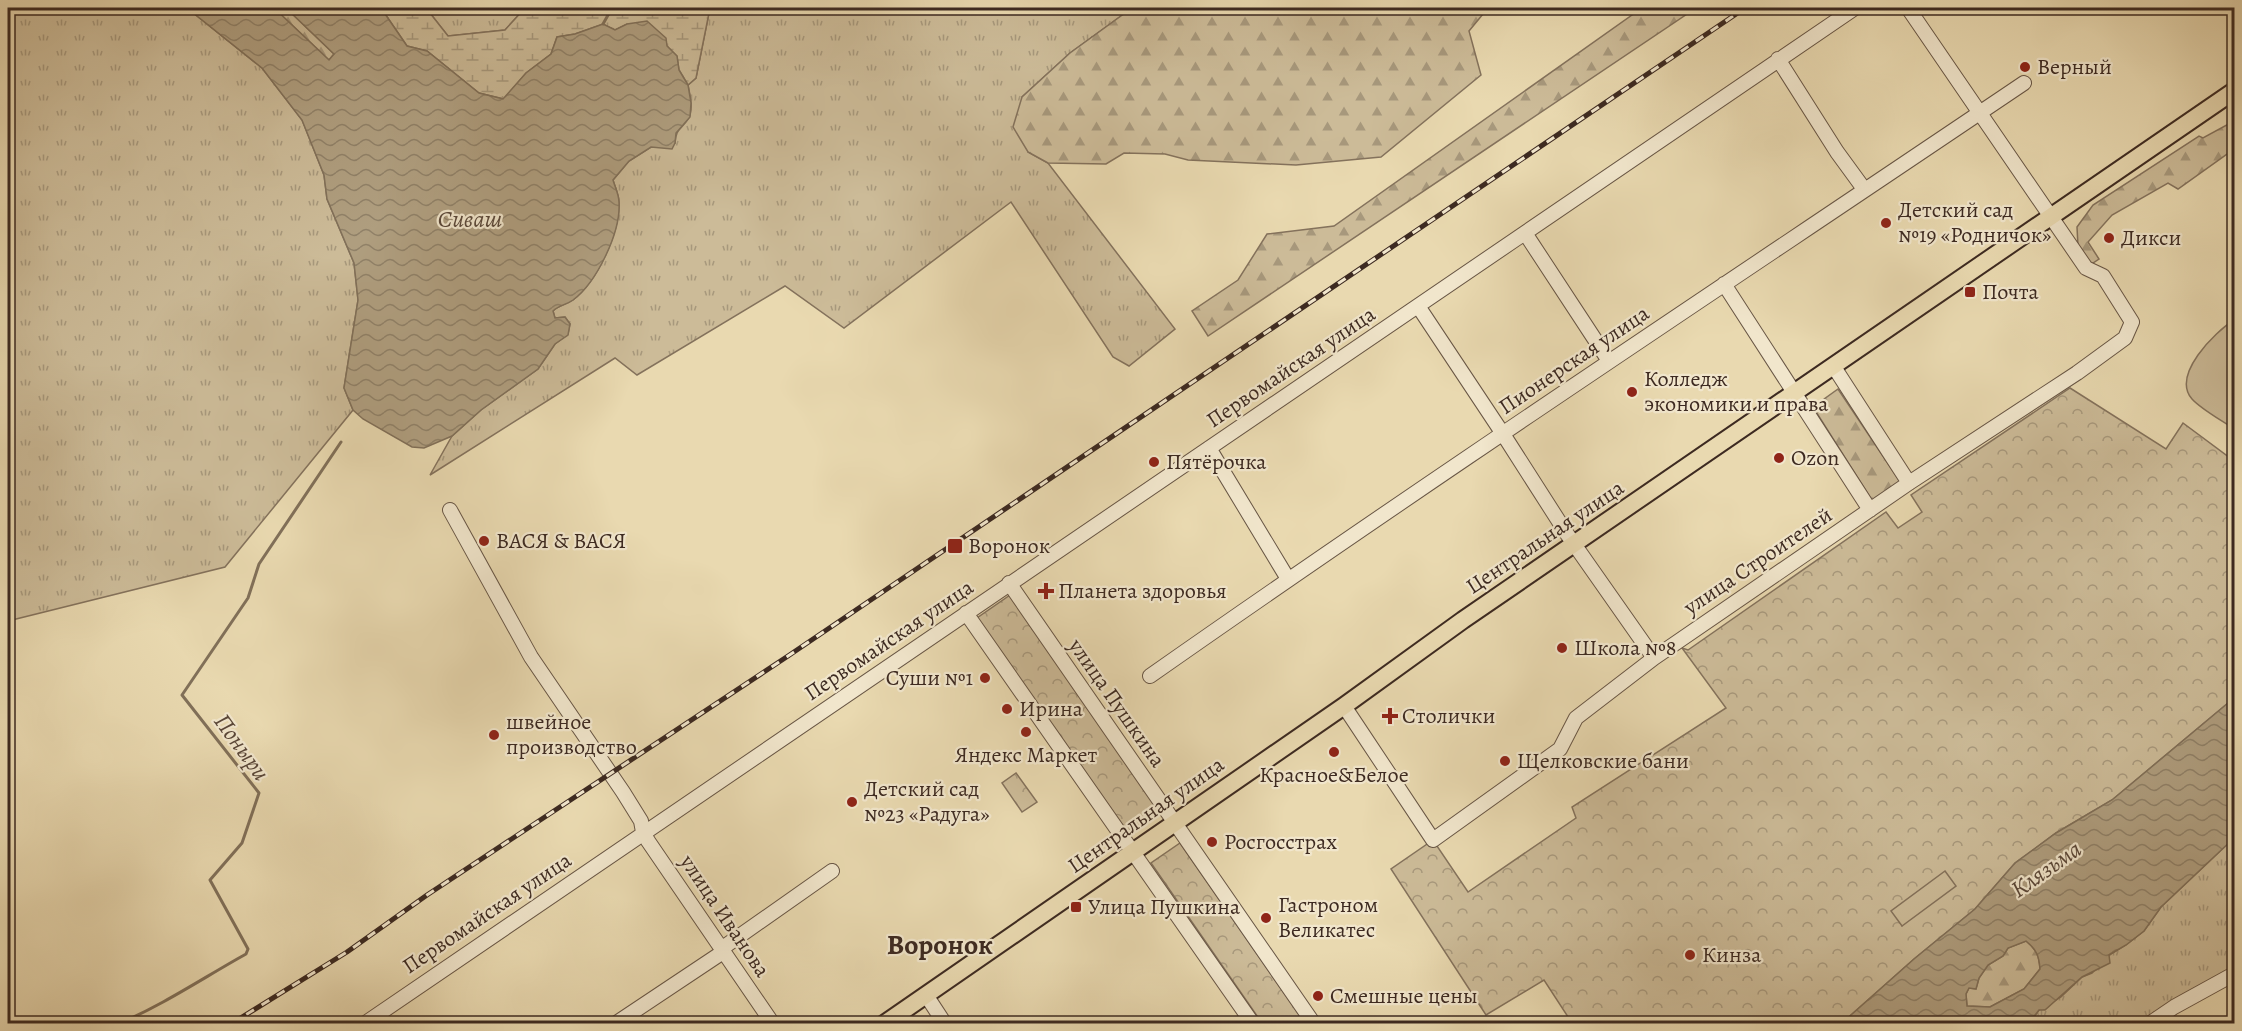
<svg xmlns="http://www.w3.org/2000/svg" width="2242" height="1031" font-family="Alegreya,serif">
<defs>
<pattern id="grass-tufts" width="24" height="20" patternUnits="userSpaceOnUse" patternTransform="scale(1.5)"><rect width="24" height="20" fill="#ccbb98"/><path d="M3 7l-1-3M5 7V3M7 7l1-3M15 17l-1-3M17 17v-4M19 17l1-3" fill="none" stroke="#a7987c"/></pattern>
<pattern id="forest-firs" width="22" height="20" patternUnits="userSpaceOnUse" patternTransform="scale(1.5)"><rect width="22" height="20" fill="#ccbb98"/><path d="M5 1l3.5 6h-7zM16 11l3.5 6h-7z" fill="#a7987c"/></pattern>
<pattern id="wetland-marsh" width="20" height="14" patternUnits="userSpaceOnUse" patternTransform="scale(1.5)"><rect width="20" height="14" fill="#ccbb98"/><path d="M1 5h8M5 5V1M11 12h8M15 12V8" fill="none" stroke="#a7987c"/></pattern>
<pattern id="park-crowns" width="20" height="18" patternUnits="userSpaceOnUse" patternTransform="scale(1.5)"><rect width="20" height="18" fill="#ccbb98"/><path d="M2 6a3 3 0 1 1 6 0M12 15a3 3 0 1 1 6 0" fill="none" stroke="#a7987c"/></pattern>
<pattern id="water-waves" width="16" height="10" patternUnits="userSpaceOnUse" patternTransform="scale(1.5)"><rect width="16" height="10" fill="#af9e7f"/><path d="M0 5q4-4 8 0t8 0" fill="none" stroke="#908168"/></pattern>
</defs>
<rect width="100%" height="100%" fill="#e9d9b0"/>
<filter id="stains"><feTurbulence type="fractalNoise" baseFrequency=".00333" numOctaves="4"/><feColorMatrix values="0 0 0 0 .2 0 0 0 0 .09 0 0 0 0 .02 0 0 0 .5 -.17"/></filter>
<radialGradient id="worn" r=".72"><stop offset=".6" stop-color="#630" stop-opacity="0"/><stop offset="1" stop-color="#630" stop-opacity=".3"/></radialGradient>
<path fill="url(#grass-tufts)" stroke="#84725c" stroke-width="1.5" d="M8,8h179l75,60 40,52 22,55 3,24 27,64 4,37 -14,88 9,22 -128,157 -217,54z
M426,8h99l-20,22 -57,6z
M710,8h422l-62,45 -48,44 6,55 20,11 127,166 -46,37 -16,-9 -102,-155 -167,126 -59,-42 -148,89 -22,-17 -185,117 22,-39 29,-26 57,-41 17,-25 13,-10 2,-10 -5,-7 -10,1 -2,-7c6,-6 13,-6 20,-11 24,-18 47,-68 46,-98 0,-7 -4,-15 -6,-22l16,-19 22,-14 24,-4c1,-15 6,-13 13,-24 6,-9 2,-24 0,-34l8,-7z
M2234,838v136l-85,49 -120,1 10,-14 22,-13 21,-20 10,-4 17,-18 17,-10 18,-14 17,-24z"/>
<path fill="url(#forest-firs)" stroke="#84725c" stroke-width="1.5" d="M274,8h12l48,46 -5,6z
M1132,8h356l-19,23 12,44 -100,82 -85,8 -108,-5 -23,-6 -41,-1 -18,11 -58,-1 -20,-11 -15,-25 9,-30 48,-44z
M1642,8h54l-488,328 -16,-25 46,-31 29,-46 67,-8z
M2234,121v28l-56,40 -10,-6 -56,32 -24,27 11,17 -9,6 -12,-19 -1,-19 16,-22 106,-69 4,2z
M1838,389l63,94 -28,19 -60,-95z
M2026,941c11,9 13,15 14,28l-16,20 -34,18 -23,-1 -1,-12 3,-6 7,1 3,-11 9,-13 15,-9 5,-8z"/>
<path fill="url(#wetland-marsh)" stroke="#84725c" stroke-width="1.5" d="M381,8h45l22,28 57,-6 20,-22h185l-14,70 -8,7 -9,-15 -2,-14 -10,-10 -40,-22 -12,6 -12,-6 -28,10 -18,3 -6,17 -25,19 -22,26 -25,-6 -52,-42 -20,-5z"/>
<path fill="url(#park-crowns)" stroke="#84725c" stroke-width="1.5" d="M2070,388l96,61 17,-26 51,38v237l-122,102 -56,33 -41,30 -40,46 -61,50 -72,64h-270l-28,-43 -58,35 -95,-146 42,-29 35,52 108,-74 -4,-11 154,-99 -44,-60 6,2 198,-138 12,16 24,-16 -11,-17z
M1013,593l149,218 -34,22 -151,-215z
M1016,773l21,29 -15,10 -20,-29z
M1180,843l125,180h-43l-111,-160z"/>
<path fill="#ccbb98" stroke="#84725c" stroke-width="1.5" d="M2234,320v109c-11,-8 -32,-19 -42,-30 -21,-24 23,-67 42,-79z
M1945,871l11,15 -54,40 -11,-15z"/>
<path fill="url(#water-waves)" stroke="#817059" stroke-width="1.5" fill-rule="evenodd" d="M187,8h87l55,52 5,-6 -48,-46h95l26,38 20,5 52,42 24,6 23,-26 25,-19 6,-17 18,-3 28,-10 12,6 12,-6 20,-3 19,17 1,8 10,10 2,14 9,15 3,18 -1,14 -14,16 -1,10 -3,6 -21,-2 -22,14 -16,19c2,7 6,15 6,22 2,30 -22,80 -46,98 -7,5 -14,5 -20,11l2,7 10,-1 5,7 -2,11 -13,9 -17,25 -57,41 -29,26 -28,12 -12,-1 -49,-28 -10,-9 -9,-22 14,-88 -4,-37 -27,-64 -3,-24 -22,-55 -40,-52z
M2234,698v140l-73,69 -17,24 -18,14 -17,10 1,8 -28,14 -37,33h-6l-10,13h-187l72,-64 61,-50 40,-46 41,-30 56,-33zM2026,941c11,9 13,15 14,28l-16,20 -34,18 -23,-1 -1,-12 3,-6 7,1 3,-11 9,-13 15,-9 5,-8z"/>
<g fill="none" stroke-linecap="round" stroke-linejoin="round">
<path stroke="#817059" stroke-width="3" d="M603,24l9,-16
M118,1024c45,-19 85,-46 128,-70l2,-5 -38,-69 32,-37 17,-50 -77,-98 66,-97 11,-34 82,-122"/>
<g stroke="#685645" stroke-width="16">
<path id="minor" d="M1778,59l59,93 27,37
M1525,233l84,128
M1724,284l146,226
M1418,306l85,128 64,100 87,124
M1834,367l75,116
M1209,448l79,131
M450,510l81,147 92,135 18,29 2,11 5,9 125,183
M1009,583l305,441
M966,613l287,411
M1150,676c288,-202 582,-396 874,-593
M1344,706l89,134 127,-91 16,-31 78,-60 255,-175 168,-110 48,-35 7,-16 -29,-46 -17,-8 -178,-260
M721,949l111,-78
M926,995l19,29
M364,1024l1491,-1016
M615,1024l108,-72
M2149,1024l25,-17 60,-33"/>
</g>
<g stroke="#3d2a21" stroke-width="20">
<path id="major" d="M884,1024l460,-318 119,-86 771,-529"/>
</g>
<use href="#minor" stroke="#f1e6cc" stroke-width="14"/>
<use href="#major" stroke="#e9d9b0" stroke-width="16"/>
<g stroke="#3d2a21" stroke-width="5">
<path id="rail" d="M231,1024l116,-72 80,-57 361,-239 957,-648"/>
</g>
<use href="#rail" stroke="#f1e6cc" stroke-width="3" stroke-dasharray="9" stroke-linecap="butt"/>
</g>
<g fill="#8f2418" stroke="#f1e6cc" stroke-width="2">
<circle cx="2025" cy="67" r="6"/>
<circle cx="1886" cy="223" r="6"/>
<circle cx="2109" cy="238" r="6"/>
<rect x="1964" y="286" width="12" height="12" rx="3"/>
<circle cx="1632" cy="392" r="6"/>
<circle cx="1779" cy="458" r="6"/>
<circle cx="1154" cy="462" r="6"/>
<circle cx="484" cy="541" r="6"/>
<rect x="947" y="538" width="16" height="16" rx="3"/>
<path d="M1043 582h6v6h6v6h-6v6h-6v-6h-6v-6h6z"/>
<circle cx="1562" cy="648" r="6"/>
<circle cx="985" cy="678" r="6"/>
<circle cx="1007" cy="709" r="6"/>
<path d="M1387 707h6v6h6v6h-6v6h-6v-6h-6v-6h6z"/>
<circle cx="1026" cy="732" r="6"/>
<circle cx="494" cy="735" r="6"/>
<circle cx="1334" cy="752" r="6"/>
<circle cx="1505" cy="761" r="6"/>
<circle cx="852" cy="802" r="6"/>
<circle cx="1212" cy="842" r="6"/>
<rect x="1070" y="901" width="12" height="12" rx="3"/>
<circle cx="1266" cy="918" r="6"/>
<circle cx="1690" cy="955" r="6"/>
<circle cx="1318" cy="996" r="6"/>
</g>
<g text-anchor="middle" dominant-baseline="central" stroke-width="4.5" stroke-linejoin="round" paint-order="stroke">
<g font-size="22" fill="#3d2a21" stroke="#f1e6cc" text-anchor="start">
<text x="2037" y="67">Верный</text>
<text x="1898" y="210">Детский сад<tspan x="1898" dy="25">№19 «Родничок»</tspan></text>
<text x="2121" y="238">Дикси</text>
<text x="1982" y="292">Почта</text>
<text x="1644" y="379">Колледж<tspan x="1644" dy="25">экономики и права</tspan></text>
<text x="1791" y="458">Ozon</text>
<text x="1166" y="462">Пятёрочка</text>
<text x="496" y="541">ВАСЯ &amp; ВАСЯ</text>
<text x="968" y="546">Воронок</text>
<text x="1058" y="591">Планета здоровья</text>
<text x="1574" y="648">Школа №8</text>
<text x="973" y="678" text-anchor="end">Суши №1</text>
<text x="1019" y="709">Ирина</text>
<text x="1402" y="716">Столички</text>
<text x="506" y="722">швейное<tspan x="506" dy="25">производство</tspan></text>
<text x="1026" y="755" text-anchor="middle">Яндекс Маркет</text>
<text x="1517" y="761">Щелковские бани</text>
<text x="1334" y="775" text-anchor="middle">Красное&amp;Белое</text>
<text x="864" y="789">Детский сад<tspan x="864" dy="25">№23 «Радуга»</tspan></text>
<text x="1224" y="842">Росгосстрах</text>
<text x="1278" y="905">Гастроном<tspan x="1278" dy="25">Великатес</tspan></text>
<text x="1088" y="907">Улица Пушкина</text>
<text x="1702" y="955">Кинза</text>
<text x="1330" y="996">Смешные цены</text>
</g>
<g font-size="22" fill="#3d2a21" stroke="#f1e6cc">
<text transform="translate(1574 360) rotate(-34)">Пионерская улица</text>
<text transform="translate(1291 367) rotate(-34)">Первомайская улица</text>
<text transform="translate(1545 537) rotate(-34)">Центральная улица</text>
<text transform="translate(1758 561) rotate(-34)">улица Строителей</text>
<text transform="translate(889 640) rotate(-34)">Первомайская улица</text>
<text transform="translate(1117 703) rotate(55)">улица Пушкина</text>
<text transform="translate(1146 815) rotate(-35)">Центральная улица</text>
<text transform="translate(487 913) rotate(-34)">Первомайская улица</text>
<text transform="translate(725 916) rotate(56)">улица Иванова</text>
</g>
<g font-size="24" font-style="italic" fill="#5a4738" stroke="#f1e6cc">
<text x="470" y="219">Сиваш</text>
<text transform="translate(242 747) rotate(54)">Поныри</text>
<text transform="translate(2046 869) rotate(-35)">Клязьма</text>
</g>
<g font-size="28" font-weight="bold" fill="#3d2a21" stroke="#f1e6cc">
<text x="940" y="945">Воронок</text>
</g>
</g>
<rect width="2242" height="1031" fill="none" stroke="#e9d9b0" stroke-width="30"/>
<rect x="9" y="9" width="2224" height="1013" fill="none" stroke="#3d2a21" stroke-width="3"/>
<rect x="15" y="15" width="2212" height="1001" fill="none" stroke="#3d2a21" stroke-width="1.5"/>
<rect width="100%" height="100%" filter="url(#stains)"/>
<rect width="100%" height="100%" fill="url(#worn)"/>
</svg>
